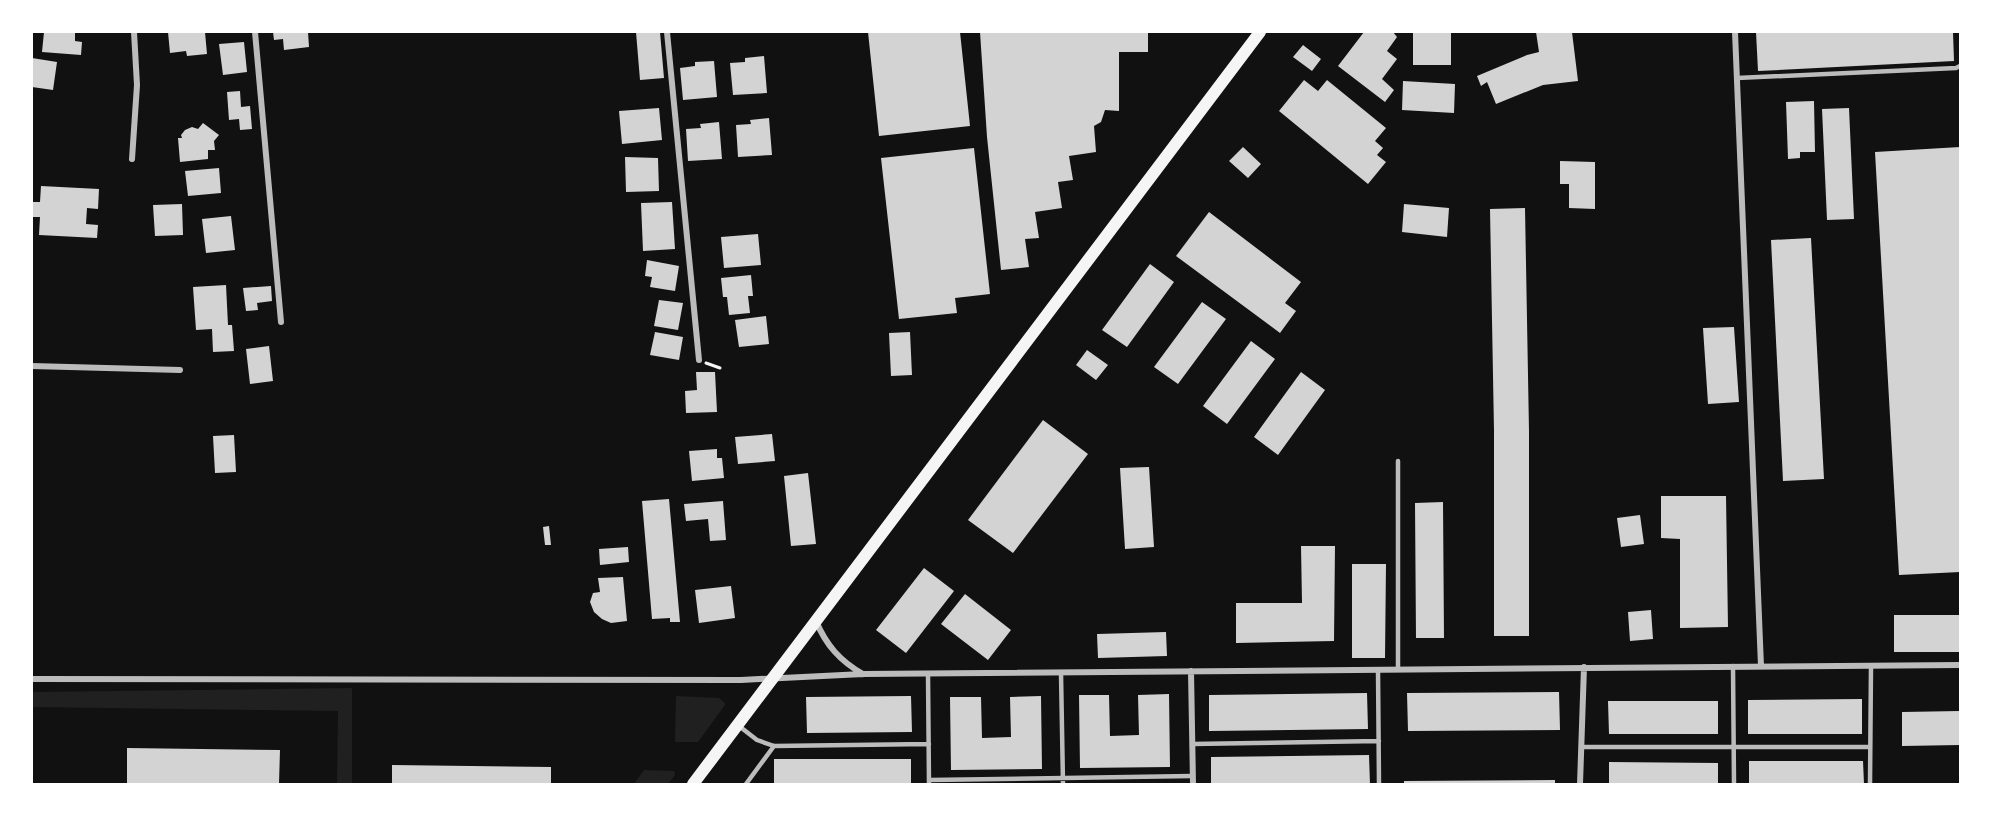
<svg xmlns="http://www.w3.org/2000/svg" width="1992" height="816" font-family="'Archivo Narrow',sans-serif">
<rect width="100%" height="100%" fill="#111"/>
<path fill="#202020" d="M352,688v96h-15l1,-73 -306,-4v-15z
M676,696l43,2 6,5v2l-27,37h-23z
M644,770l30,1 1,4 -6,8 -35,1z"/>
<path fill="#d3d3d3" d="M44,32h31v9l7,1 -1,13 -39,-3z
M168,32h37l2,22 -20,2 -1,-5 -16,2z
M273,32h35l1,15 -25,3 -1,-11 -9,1z
M636,32h24l4,46 -24,2z
M868,32h92l10,94 -91,10z
M980,32h168v20h-29v59l-14,-1 -4,12 -7,4 2,26 -27,4 4,24 -15,2 4,26 -27,4 4,26 -14,1 4,28 -28,3 -14,-133z
M1364,32h29l4,5 -10,14 10,8 -15,20 12,11 -9,12 -47,-36z
M1413,32h38v33h-38z
M1536,32h36l6,49 -35,4 -47,19 -9,-22 -6,4 -4,-10 50,-21 12,-3z
M1756,32h197l1,29 -196,10z
M244,42l3,30 -24,3 -4,-31z
M1303,45l18,14 -9,12 -19,-14z
M764,56l3,37 -34,2 -3,-32 15,-1v-4z
M32,58l25,4 -4,28 -21,-3z
M714,61l3,36 -34,3 -3,-32 15,-2v-4z
M1304,80l14,11 9,-11 59,48 -11,13 8,7 -6,7 9,7 -18,22 -89,-73z
M1403,81l52,3 -1,29 -52,-3z
M240,91l1,16 9,-1 2,23 -12,1 -1,-11 -10,1 -2,-28z
M1814,101l1,51h-15v6l-12,1 -2,-57z
M659,108l3,32 -40,4 -3,-33z
M1849,108l5,111 -27,1 -5,-111z
M769,118l3,37 -34,2 -2,-32 15,-1 -1,-4z
M719,122l3,37 -34,2 -2,-32 15,-1 -1,-4z
M203,123l16,12 -5,6 1,9h-7v9l-28,3 -2,-24h4l-1,-3 4,-5 7,-3 6,2z
M1243,147l18,17 -13,14 -19,-17z
M1960,147v425l-61,3 -24,-423z
M974,148l16,146 -35,4 2,15 -58,6 -18,-161z
M625,157l33,1 1,33 -33,1z
M1560,161l35,1v47l-26,-1v-24h-9z
M219,168l2,25 -33,3 -3,-25z
M41,186l58,3 -1,20 -11,-1 -1,16 12,1 -1,13 -58,-3 1,-18h-7v-15h7z
M672,202l3,47 -32,2 -2,-48z
M182,204l1,31 -28,1 -2,-31z
M1404,204l45,4 -2,29 -45,-5z
M1525,208l4,223v205h-35v-205l-4,-222z
M1209,212l92,70 -16,21 11,8 -16,22 -104,-77z
M231,216l4,34 -29,3 -4,-34z
M758,234l3,31 -37,3 -3,-31z
M1811,238l13,241 -41,2 -12,-241z
M647,260l32,6 -4,25 -25,-4 2,-10 -7,-1z
M1150,264l24,18 -47,65 -25,-17z
M751,275l2,21h-5l2,17 -21,2 -2,-18h-4l-2,-19z
M226,285l2,40h4l2,26 -21,1 -1,-23 -16,1 -3,-43z
M271,286l1,15 -15,2 1,7 -12,1 -3,-23z
M659,300l24,3 -5,27 -24,-4z
M1202,302l24,17 -48,65 -24,-17z
M766,316l3,28 -30,3 -4,-27z
M1734,327l5,75 -31,2 -5,-76z
M655,332l28,5 -4,23 -29,-5z
M910,332l2,43 -21,1 -2,-43z
M1251,341l24,18 -48,65 -24,-18z
M269,346l4,35 -23,3 -4,-35z
M1087,350l21,15 -12,15 -20,-15z
M696,372h19l2,40 -31,1 -1,-22 12,-1z
M1301,372l24,18 -47,65 -24,-18z
M1043,420l45,34 -75,99 -45,-33z
M772,434l3,27 -37,3 -3,-27z
M234,435l2,37 -21,1 -2,-37z
M717,449v9h5l2,20 -32,3 -3,-30z
M1149,467l5,80 -29,2 -5,-81z
M808,473l8,71 -25,2 -7,-70z
M1661,496h65l2,131 -48,1v-89l-19,-1z
M669,499l11,123h-10v-4l-18,1 -10,-118z
M723,501l3,39 -16,1 -2,-22 -22,2 -2,-17z
M1443,502l1,136h-28l-1,-135z
M1640,515l4,29 -23,3 -4,-29z
M549,526l2,19h-6l-2,-18z
M1301,546h34l-1,95 -98,2v-40h66z
M628,547l1,15 -29,3 -1,-16z
M1352,564h34l-1,94h-33z
M924,568l30,23 -48,62 -30,-23z
M623,577l4,44 -16,2 -9,-4 -8,-7 -4,-10 3,-9 7,-1 -2,-14z
M731,586l4,32 -36,5 -4,-33z
M965,594l46,36 -23,30 -47,-36z
M1651,610l2,29 -23,2 -2,-29z
M1894,615h66v37h-66z
M1166,632l1,24 -69,2 -1,-24z
M1559,692l1,38 -152,1 -1,-38z
M1367,693l1,36 -159,2v-36z
M1169,694l1,73 -90,1 -1,-73h30l1,41 29,-1 -1,-40z
M911,696l1,36 -105,1 -1,-36z
M1041,696l1,73 -91,1 -1,-73h31l1,41 29,-1 -1,-40z
M1862,699v35h-114v-34z
M1608,701h110v33h-109z
M1960,711v34l-58,1v-34z
M127,748l153,2 -1,34h-152z
M1369,755l1,29h-159v-27z
M774,759h137v25h-137z
M1749,761h114l1,23h-115z
M1609,762l109,1v21h-109z
M392,765l159,2v17h-159z
M1555,780v4h-151v-3z"/>
<g fill="none" stroke-linecap="round" stroke-linejoin="round">
<path stroke="#f5f5f5" stroke-width="3" d="M706,363l14,5"/>
<path stroke="#bcbcbc" stroke-width="4.5" d="M1737,78l219,-10 4,-2
M1398,461v208
M1733,666l1,118
M1378,670l1,114
M1061,673l2,111
M928,674l1,110
M739,726l18,14 17,6 155,-2
M1192,744l187,-3
M1581,747h289
M929,780l263,-4
M746,784l28,-38
M1870,784l1,-118"/>
<path stroke="#bcbcbc" stroke-width="6" d="M255,32l26,290
M667,32l32,328
M1735,32l26,634
M132,159l5,-74 -3,-53
M32,366l148,4
M816,621c10,24 24,40 47,53
M1191,671l2,113
M32,679l709,1 122,-6 1097,-9
M1580,784l4,-117"/>
<path stroke="#f5f5f5" stroke-width="12" d="M693,784l567,-752"/>
</g>
<rect width="1992" height="816" fill="none" stroke="#ffffff" stroke-width="66"/>
</svg>
